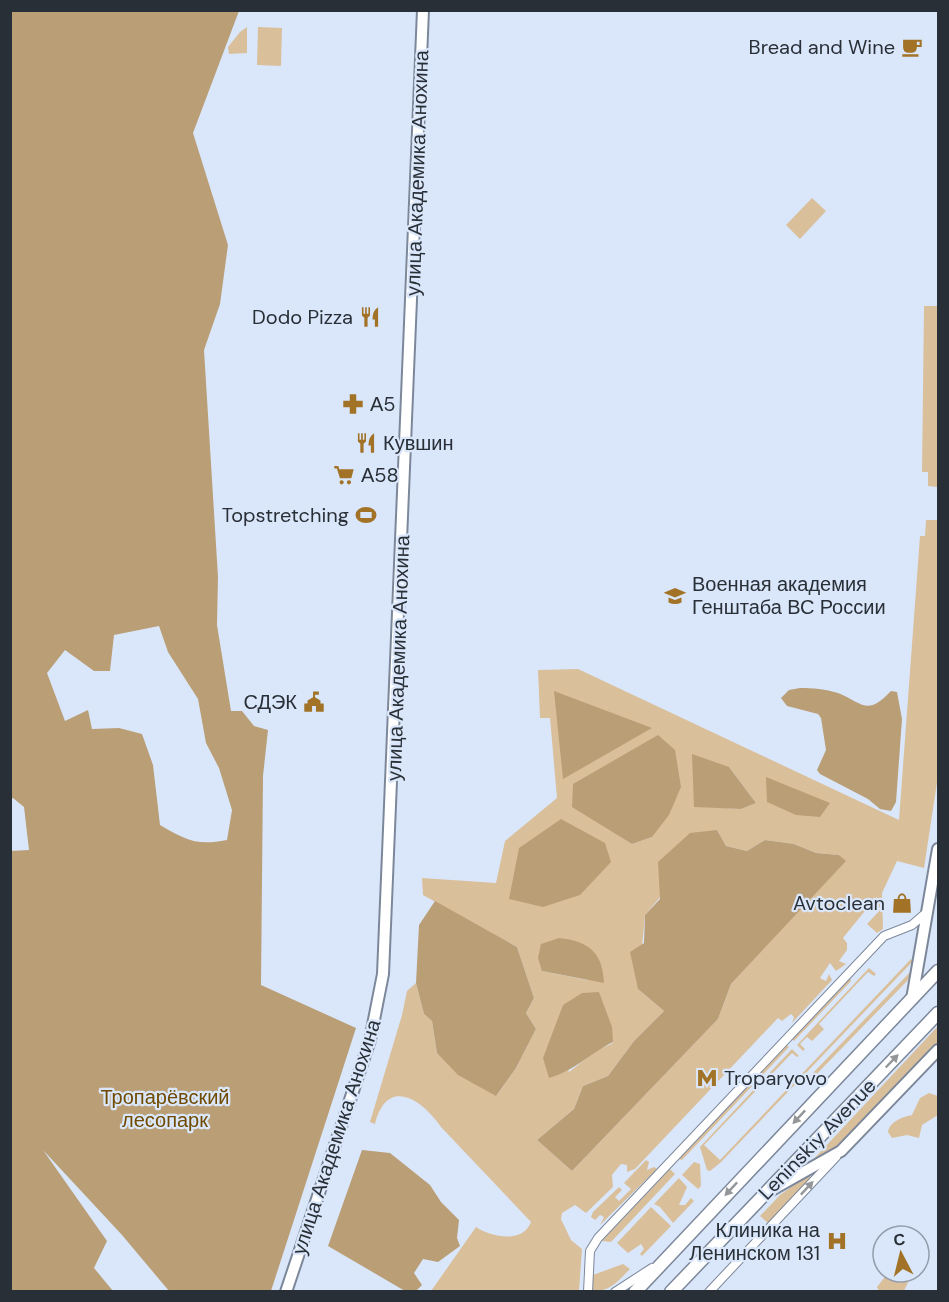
<svg xmlns="http://www.w3.org/2000/svg" width="949" height="1302" font-family="'DM Sans',sans-serif">
<rect width="100%" height="100%" fill="#dae7fb"/>
<path fill="#dabf9b" fill-rule="evenodd" d="M247,27v26l-18,1 -1,-7 12,-15z
M258,27l24,1 -1,38 -24,-1z
M812,198l14,13 -26,28 -14,-14z
M924,306h14v181l-10,-1v-14h-6z
M926,520h12v256l-14,92 -27,-7 -15,32 1,36 -6,4 -10,-9 14,-15 -8,-8 -30,37 4,5v7l-8,11 7,3 -10,7 -6,-8 -10,15 6,3 3,-7 3,6 -40,43 2,-6 -3,-3 -9,7 -4,-3 -143,151 -8,3v-7l-6,-1 -9,11 1,12 -27,26 -11,-8 -13,8 -1,6 10,21 11,9 -3,42h-148l45,-64c15,10 47,17 55,-5l-90,-95c-19,-28 -54,-51 -66,-3l-5,-2 32,-107 5,-24 9,-8 8,31 8,7 5,32 60,42 19,-27 20,-39 -10,-16 8,-15 -17,-51 -94,-52 -1,-17 74,5 9,-42 52,-43 -7,-80h-10l-2,-48 40,-1 321,151 21,-284h5zM729,767l27,36 -15,6 -46,-3zM585,813l67,24 -20,7zM717,830l9,16 21,5 18,-11 29,4 22,9 23,2 6,6 -114,123 -13,35 -146,152 -35,-31 37,-31 9,-23 25,-10 26,-35 30,-30 -26,-22 7,-74zM603,967l-16,13 -45,-9zM599,992l14,51 -19,9 -25,20 -15,-39 9,-28z
M911,959l2,2 -193,202 -10,8 -3,-1 -7,-23 92,-98 7,7 -2,1 -5,-4 -88,92 16,15z
M915,967l-6,12 -102,105 3,-8z
M869,968l7,6 -2,2 -6,-4 -49,52 5,5 -12,12 -5,-4 -7,7 5,5 -2,2 -6,-6z
M850,977l1,4 -57,60 -2,-2z
M938,1026v18l-95,101 -33,18z
M787,1045l2,2 -107,113 -3,-1z
M929,1093l9,3v19l-16,10 -3,13 -12,-3 -15,3 -4,-6c2,-11 15,-15 24,-17l8,-17z
M646,1160l3,2 -2,8 7,-3 3,2 -57,56 4,-8 -4,-2 -5,5 -4,-3 2,-5 26,-25 3,3 -7,7 4,4 12,-12 -7,-6z
M694,1162l6,2 1,22 -3,3 -16,-14z
M670,1169l5,5 -64,68 -9,-1z
M808,1175l3,3 -43,45 -8,-7 20,-21z
M679,1178l8,9 -8,18h6l6,-7 3,3 -21,22 -13,-16 -6,-3z
M651,1207l20,19 -29,30 -2,-2 4,-5 -3,-5 -13,9 -11,-10z
M623,1264l7,5c-12,12 -20,23 -37,22v-16z
M884,1272h12l1,3 12,-2 2,3 -7,15h-25l-2,-4 7,-9z"/>
<path fill="#ba9e76" fill-rule="evenodd" d="M11,10l228,1 -46,122 35,112 -8,59 -16,46 14,227 -1,48 14,86h11l12,15 14,4 -5,46 -2,209 95,43 -85,263h-102l-47,-56 -79,-85 64,91 -13,27 19,23h-102l-1,-440 19,-1 -5,-43 -11,-9 -3,2zM159,626l9,26 30,47 8,44 13,25 13,42 -5,30c-31,6 -41,0 -67,-15l-7,-60 -11,-31 -23,-6 -27,1 -4,-19 -23,11 -18,-48 18,-23 29,21h16l4,-36z
M800,688c13,0 25,1 38,5 26,11 29,23 53,-2l6,1 5,27 -6,83 -5,9 -11,-2 -12,-10 -48,-25 -3,-4 9,-20 -5,-32 -3,-4 -31,-8 -6,-8 8,-8z
M554,691l98,37 -89,51z
M658,735l17,15 6,37 -12,28 -17,22 -20,7 -60,-37 1,-23z
M692,754l37,13 27,36 -15,6 -47,-2z
M766,777l64,26 -10,14 -24,-2 -29,-13z
M561,819l44,24 6,19 -31,33 -37,12 -34,-8 10,-51z
M717,830l9,16 21,5 18,-11 29,4 22,9 23,2 7,6 -115,123 -13,35 -146,152 -35,-31 37,-31 9,-23 25,-10 26,-35 30,-30 -26,-22 -8,-37 14,-9 1,-28 15,-16 -2,-37 32,-29z
M435,901l82,46 17,51 -8,15 10,16 -20,39 -20,28 -38,-21 -21,-22 -5,-32 -8,-7 -8,-31 3,-58z
M559,938c29,3 44,14 45,45l-62,-12 -4,-13 3,-14z
M599,992l13,35 1,15c-24,12 -39,29 -64,36l-6,-20 20,-53 19,-12z
M362,1150l28,3 40,32 11,17 18,18 -2,18 3,8 -22,16 -15,-3 -9,14 8,12 -6,6h-11l-77,-45z"/>
<g fill="none" stroke-linecap="round" stroke-linejoin="round">
<g stroke="#7c889a" stroke-width="10">
<path id="street" d="M588,1292l2,-41 8,-13 286,-302 28,-11 15,-13
M615,1292l37,-24
M709,1292l127,-135"/>
</g>
<g stroke="#7c889a" stroke-width="14">
<path id="secondary" d="M912,999l26,-150
M770,1191l71,-40 97,-101
M286,1292l84,-252 13,-66 40,-964"/>
</g>
<g stroke="#7c889a" stroke-width="15">
<path id="primary" d="M635,1292l303,-321
M671,1292l267,-279"/>
</g>
<use href="#street" stroke="#fff" stroke-width="8"/>
<use href="#secondary" stroke="#fff" stroke-width="10"/>
<use href="#primary" stroke="#fff" stroke-width="12"/>
</g>
<defs><path id="oneway-solid" d="M-6-.8H1V-3.2L6.5 0L1 3.2V.8H-6Z" transform="scale(1.5)"/></defs>
<g fill="#94979a">
<use href="#oneway-solid" transform="translate(892 1061) rotate(-46)"/>
<use href="#oneway-solid" transform="translate(799 1117) rotate(133)"/>
<use href="#oneway-solid" transform="translate(807 1188) rotate(-47)"/>
<use href="#oneway-solid" transform="translate(731 1189) rotate(133)"/>
</g>
<defs>
<g id="cafe-bare" transform="scale(1.62)"><path d="M-5.5-4.5H6V0H3Q3 3.5 0 3.5H-2.5Q-5.5 3.5-5.5 0ZM3-3.2v2h1.7v-2ZM-6 4.5H4V6H-6Z" fill="#a27327" stroke="#dae7fb" stroke-width="2.5" paint-order="stroke"/></g>
<g id="restaurant-bare" transform="scale(1.62)"><path d="M-5-6h1v4h1v-4h1v4h1v-4h1v5L-1.5 .5V6h-2V.5L-5-1ZM5-6V6H3V1.5H1.5Q1.5-4 5-6Z" fill="#a27327" stroke="#dae7fb" stroke-width="2.5" paint-order="stroke"/></g>
<g id="pharmacy-bare" transform="scale(1.62)"><path d="M-2-6h4v4h4v4h-4v4h-4v-4h-4v-4h4Z" fill="#a27327" stroke="#dae7fb" stroke-width="2.5" paint-order="stroke"/></g>
<g id="supermarket-bare" transform="scale(1.62)"><path d="M-6-5.5h2.5l.6 2H6L4.5 2H-2.5L-4.4-4H-6ZM-1.5 3.2a1.3 1.3 0 1 0 .1 0ZM3 3.2a1.3 1.3 0 1 0 .1 0Z" fill="#a27327" stroke="#dae7fb" stroke-width="2.5" paint-order="stroke"/></g>
<g id="stadium-bare" transform="scale(1.62)"><path d="M0-5a6.5 5 0 1 0 0 10a6.5 5 0 1 0 0-10ZM-3.5-1.8h7v3.6h-7Z" fill="#a27327" stroke="#dae7fb" stroke-width="2.5" paint-order="stroke"/></g>
<g id="university-bare" transform="scale(1.62)"><path d="M0-5L7-2L0 1L-7-2ZM-4 1L0 2.5L4 1V4Q0 6-4 4Z" fill="#a27327" stroke="#dae7fb" stroke-width="2.5" paint-order="stroke"/></g>
<g id="civic-bare" transform="scale(1.62)"><path d="M-.6-6.5H3V-4.5H.6V-3L4-1V1h2V6H-6V1h2V-1L-.6-3ZM-1.2 2.5V6h2.4V2.5Z" fill="#a27327" stroke="#dae7fb" stroke-width="2.5" paint-order="stroke"/></g>
<g id="shop-bare" transform="scale(1.62)"><path d="M-5-2.5h2.3a2.7 3.5 0 0 1 5.4 0H5L5.5 6h-11ZM-1.5-2.5h3a1.5 2.3 0 0 0-3 0Z" fill="#a27327" stroke="#dae7fb" stroke-width="2.5" paint-order="stroke"/></g>
<g id="metro-bare" transform="scale(1.62)"><path d="M-5.5 5V-5H-3L0 0L3-5H5.5V5H3V-.5L0 4L-3-.5V5Z" fill="#a27327" stroke="#dae7fb" stroke-width="2.5" paint-order="stroke"/></g>
<g id="hospital-bare" transform="scale(1.62)"><path d="M-5-5h3v3.5h4V-5h3V5h-3V1.5h-4V5h-3Z" fill="#a27327" stroke="#dae7fb" stroke-width="2.5" paint-order="stroke"/></g>
</defs>
<g fill-rule="evenodd">
<use href="#cafe-bare" x="912" y="47"/>
<use href="#restaurant-bare" x="370" y="317"/>
<use href="#pharmacy-bare" x="353" y="404"/>
<use href="#restaurant-bare" x="366" y="443"/>
<use href="#supermarket-bare" x="344" y="475"/>
<use href="#stadium-bare" x="366" y="515"/>
<use href="#university-bare" x="675" y="596"/>
<use href="#civic-bare" x="314" y="702"/>
<use href="#shop-bare" x="902" y="903"/>
<use href="#metro-bare" x="707" y="1078"/>
<use href="#hospital-bare" x="837" y="1241"/>
</g>
<g text-anchor="middle" dominant-baseline="central" stroke-width="4.5" stroke-linejoin="round" paint-order="stroke">
<g font-size="20" fill="#292f36" stroke="#dae7fb" text-anchor="end">
<text x="895" y="47">Bread and Wine</text>
<text x="353" y="317">Dodo Pizza</text>
<text x="370" y="404" text-anchor="start">А5</text>
<text x="383" y="443" text-anchor="start">Кувшин</text>
<text x="361" y="475" text-anchor="start">А58</text>
<text x="349" y="515">Topstretching</text>
<text x="692" y="584" text-anchor="start">Военная академия<tspan x="692" dy="23">Генштаба ВС России</tspan></text>
<text x="297" y="702">СДЭК</text>
<text x="885" y="903">Avtoclean</text>
<text x="724" y="1078" text-anchor="start">Troparyovo</text>
<text x="820" y="1230">Клиника на<tspan x="820" dy="23">Ленинском 131</tspan></text>
</g>
<g font-size="20" fill="#292f36" stroke="#dae7fb">
<text transform="translate(417 173) rotate(-88)">улица Академика Анохина</text>
<text transform="translate(398 658) rotate(-88)">улица Академика Анохина</text>
<text transform="translate(336 1137) rotate(-72)">улица Академика Анохина</text>
<text transform="translate(817 1139) rotate(-46)">Leninskiy Avenue</text>
</g>
<g font-size="20" fill="#714a01" stroke="#dae7fb">
<text x="165" y="1097">Тропарёвский<tspan x="165" dy="23">лесопарк</tspan></text>
</g>
</g>
<rect width="949" height="1302" fill="none" stroke="#292f36" stroke-width="24"/>
<g transform="translate(901 1254) rotate(353)"><circle r="28" fill="#dae7fb" stroke="#939dac" stroke-width="1.5"/>
<path d="M0-4.5L10 22L0 15L-10 22Z" fill="#a27327"/>
<text y="-9" font-size="16" font-weight="bold" text-anchor="middle" fill="#292f36">С</text>
</g>
</svg>
